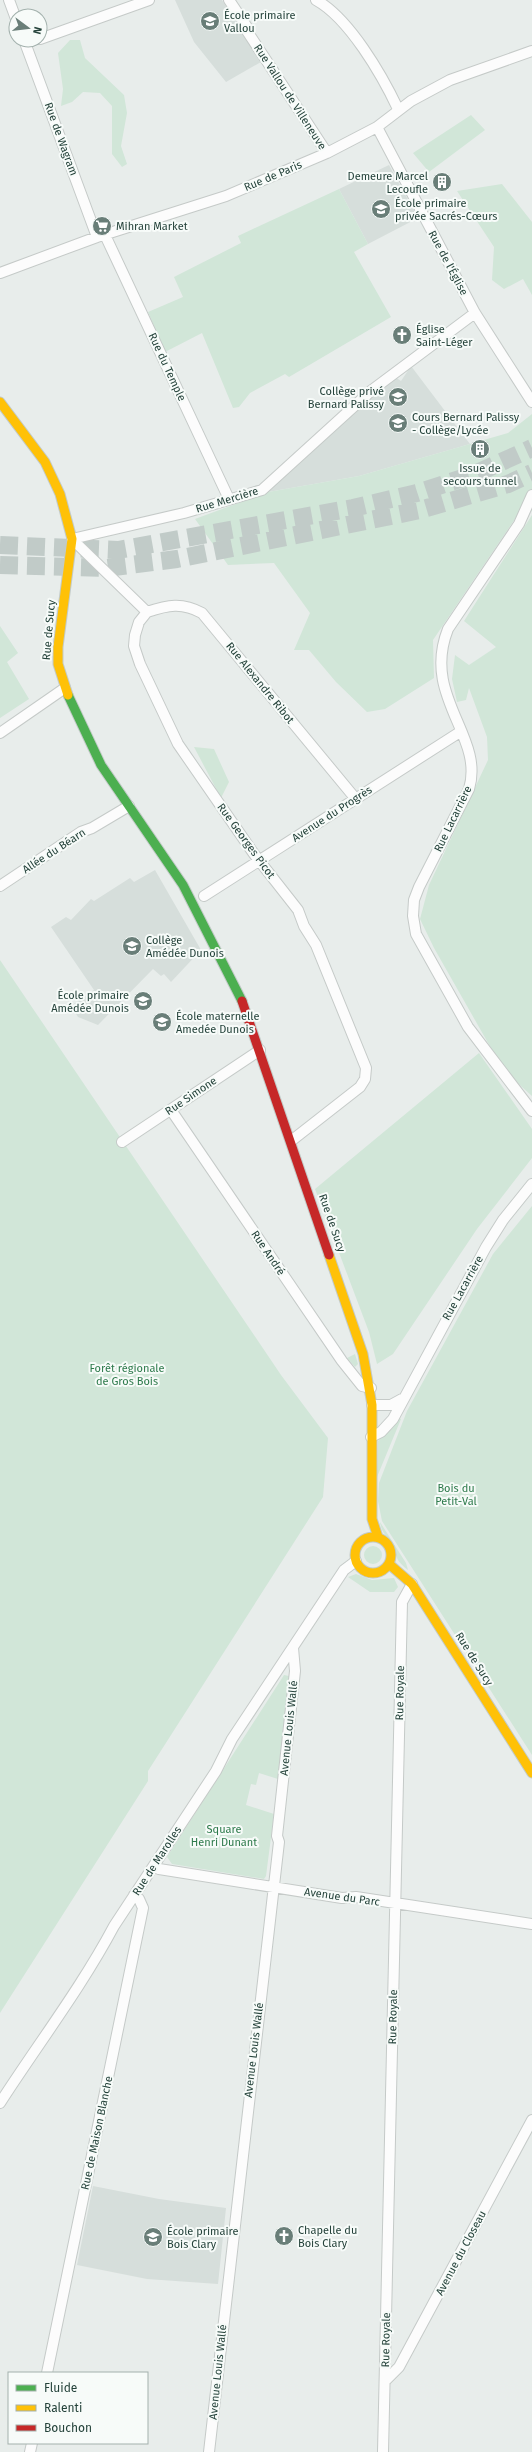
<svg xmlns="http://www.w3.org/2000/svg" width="532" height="2452" font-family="'Fira Sans',sans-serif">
<rect width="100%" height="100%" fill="#e8edeb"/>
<path fill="#d6dedb" d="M175,0h47l39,62 -35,20 -32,-40z
M389,165l29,53 -50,26 -29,-55z
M411,366l59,78 -111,32 -91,16 98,-92 29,-23 6,4z
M155,870l46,80 -30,32 -7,-8 -3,2 -8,-7 -55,56 -20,-8 -7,-11 23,-16 -43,-63 15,-10 5,3 20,-21 3,2 36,-23 4,4z
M93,2186l66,13 67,9 -8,76 -71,-5 -70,-14z"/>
<path fill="#d1e6d8" d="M70,40h10l5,18 39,37 3,18 -6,33 6,18 -5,3 -10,-13v-48l-12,-13 -17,-1 -11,10 -11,4 2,-17 -5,-36z
M471,115l14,15 -56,42 -16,-19z
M502,184l30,38v73l-9,-16 -19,10 -12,-9 2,-33 -37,-56z
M339,189l29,55 -14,8 37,65 -102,60 -4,-3 -35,19 -11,14 -6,1 -31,-75 -37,19 -17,-40 35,-15 -9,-20 67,-34 -3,-7z
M532,414v97l-15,5 -84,124 1,38 -49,31 -18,3 -31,-30 -27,-32h-15l16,-37 -36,-50 -46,2 -33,-46 73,-27 91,-16 149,-43z
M532,515v581l-28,-25 -70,-123 -14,-29 9,-34 59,-125 -1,-23 -18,-49 -3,12 -9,2 -5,-23 3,-24 14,10 27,-18 -32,-26z
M0,626l18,27 -11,9 22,37 -29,19z
M194,747l20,2 15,33 -8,16z
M0,960l281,415 47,63 -5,59 -175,274v10l-148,232z
M479,1053l53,76v29l-55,71 -84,125 -16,10 -8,-32 -54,-143z
M532,1206v549l-150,-234 -4,-20 1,-18 28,-72 86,-157z
M355,1354l3,10 -3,3 -8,-9z
M397,1417l4,2 -24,58 1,-36z
M380,1522l26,41 2,7c-15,-12 -9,-12 -16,-26 -5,-10 -10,-9 -12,-22z
M364 1555a9 9 0 1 1 18 0a9 9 0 1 1-18 0Z
M356,1574l16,6 22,-2 4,9 -4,5h-24l-22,-15z
M284,1675l5,1 -11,103 -19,-6 -3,12 -5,-1 -5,21 28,9 -8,62 -2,3 -92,-15 -5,-7z"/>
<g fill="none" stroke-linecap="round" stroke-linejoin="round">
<path stroke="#c1cbc8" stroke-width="18" stroke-dasharray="18 9" stroke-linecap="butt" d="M0,545l118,5 235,-42 64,-15 58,-19 57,-26
M0,565l107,3 70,-9 243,-49 88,-26 24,-11"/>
<g stroke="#c5cac8" stroke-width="12">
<path id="street" d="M9,0l7,19
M229,0l18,27v4l80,122
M316,0c33,18 66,75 82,109
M40,39l109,-39
M24,40l73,197
M377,127l98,186 57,89
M105,235l124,264
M0,273l97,-36 129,-41 101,-43 50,-26 34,-26 39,-21 82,-29
M532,495l-13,29 -71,105c-27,68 37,107 21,160l-50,98 -5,13 -1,16 3,18 52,93 64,84
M147,612l-8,10 -4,13 -1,11 6,18 38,80 76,110 44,56 6,16 12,19 50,123 -1,11 -5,8 -69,54
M147,612l-75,-73 112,-26 78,-23 110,-100 103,-77
M147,612c21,-7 35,-10 55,1l153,185
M0,733l65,-45
M0,886l81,-54 11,-4 37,-22
M204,896l256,-164
M171,1110l171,251 20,25 9,2
M122,1142l138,-92
M372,1405h19l11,-6
M371,1437l10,-5 12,-13 93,-172 17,-27 29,-36
M154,1867l5,2 183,29 14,-1 176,27
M0,2103c38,-59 81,-115 114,-177l102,-155 16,-32 112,-169 12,-9
M47,2373l96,-465 -4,-9 -5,-4
M385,2381l14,-14 133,-247
M30,2452l2,-9
M209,2452l70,-610 -2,-6 18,-165 -2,-23
M383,2452l19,-850 10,-18"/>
</g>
<g stroke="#c3cbc8" stroke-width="11">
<path id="fast" d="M68,695l33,70 82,120 59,116"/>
</g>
<g stroke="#c3cbc8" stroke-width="11">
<path id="slow" d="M0,402l45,60 15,32 12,45 -14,108v17l10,31
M329,1255l34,99 9,51v114l6,18
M355 1555a18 18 0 1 1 36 0a18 18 0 1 1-36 0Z
M389,1564l23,20 120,189"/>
</g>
<g stroke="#c3cbc8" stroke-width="11">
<path id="jam" d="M242,1001l87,254"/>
</g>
<use href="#street" stroke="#fcfcfc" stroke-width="10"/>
<use href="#fast" stroke="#4caf50" stroke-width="9"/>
<use href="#slow" stroke="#ffc107" stroke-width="9"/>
<use href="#jam" stroke="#c62828" stroke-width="9"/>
</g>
<defs>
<g id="school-disc" transform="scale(1)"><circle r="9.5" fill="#697e78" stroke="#f7fbf9"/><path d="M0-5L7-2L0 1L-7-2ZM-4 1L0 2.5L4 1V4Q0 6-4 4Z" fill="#fff"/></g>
<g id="building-disc" transform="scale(1)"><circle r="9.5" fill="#697e78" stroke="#f7fbf9"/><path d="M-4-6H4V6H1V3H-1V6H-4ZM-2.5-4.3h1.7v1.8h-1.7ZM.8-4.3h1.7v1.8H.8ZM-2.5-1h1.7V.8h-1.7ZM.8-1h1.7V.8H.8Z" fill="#fff"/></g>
<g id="supermarket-disc" transform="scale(1)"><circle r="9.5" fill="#697e78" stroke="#f7fbf9"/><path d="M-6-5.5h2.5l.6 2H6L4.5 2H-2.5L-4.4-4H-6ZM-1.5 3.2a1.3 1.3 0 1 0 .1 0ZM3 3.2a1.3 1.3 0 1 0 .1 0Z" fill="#fff"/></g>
<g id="church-disc" transform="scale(1)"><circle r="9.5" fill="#697e78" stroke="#f7fbf9"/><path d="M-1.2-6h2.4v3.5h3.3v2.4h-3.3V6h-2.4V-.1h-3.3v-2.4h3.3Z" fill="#fff"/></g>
</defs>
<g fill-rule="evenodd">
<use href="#school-disc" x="210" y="21"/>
<use href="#building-disc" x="442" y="182"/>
<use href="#school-disc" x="381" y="209"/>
<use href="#supermarket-disc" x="102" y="226"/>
<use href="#church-disc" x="402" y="335"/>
<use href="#school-disc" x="398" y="397"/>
<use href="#school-disc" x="398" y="423"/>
<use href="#building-disc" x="480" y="449"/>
<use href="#school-disc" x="132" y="946"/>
<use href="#school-disc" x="143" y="1001"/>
<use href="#school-disc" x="162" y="1022"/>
<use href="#church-disc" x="284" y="2236"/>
<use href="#school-disc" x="153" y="2237"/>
</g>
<g text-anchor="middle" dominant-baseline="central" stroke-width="4" stroke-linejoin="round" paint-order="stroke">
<g font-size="11" fill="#24423a" stroke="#f7fbf9" text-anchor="start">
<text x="224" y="15">École primaire<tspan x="224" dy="13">Vallou</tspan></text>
<text x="428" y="176" text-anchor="end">Demeure Marcel<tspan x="428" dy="13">Lecoufle</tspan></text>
<text x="395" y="203">École primaire<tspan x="395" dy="13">privée Sacrés-Cœurs</tspan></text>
<text x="116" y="226">Mihran Market</text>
<text x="416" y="329">Église<tspan x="416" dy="13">Saint-Léger</tspan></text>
<text x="384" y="391" text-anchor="end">Collège privé<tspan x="384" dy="13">Bernard Palissy</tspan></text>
<text x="412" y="417">Cours Bernard Palissy<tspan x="412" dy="13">- Collège/Lycée</tspan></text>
<text x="480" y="468" text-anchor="middle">Issue de<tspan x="480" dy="13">secours tunnel</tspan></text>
<text x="146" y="940">Collège<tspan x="146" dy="13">Amédée Dunois</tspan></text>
<text x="129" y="995" text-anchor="end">École primaire<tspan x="129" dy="13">Amédée Dunois</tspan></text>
<text x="176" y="1016">École maternelle<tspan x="176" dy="13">Amedée Dunois</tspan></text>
<text x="298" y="2230">Chapelle du<tspan x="298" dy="13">Bois Clary</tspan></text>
<text x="167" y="2231">École primaire<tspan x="167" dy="13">Bois Clary</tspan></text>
</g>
<g font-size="11" fill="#24423a" stroke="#f7fbf9">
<text transform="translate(290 97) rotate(57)">Rue Vallou de Villeneuve</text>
<text transform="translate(61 139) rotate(70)">Rue de Wagram</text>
<text transform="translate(273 176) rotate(-23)">Rue de Paris</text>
<text transform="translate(448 263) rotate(62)">Rue de l'Église</text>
<text transform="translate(167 367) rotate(65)">Rue du Temple</text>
<text transform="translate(227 500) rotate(-17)">Rue Mercière</text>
<text transform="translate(49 630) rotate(-85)">Rue de Sucy</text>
<text transform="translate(260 683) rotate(51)">Rue Alexandre Ribot</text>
<text transform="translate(332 814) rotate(-33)">Avenue du Progrès</text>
<text transform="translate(453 819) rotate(-64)">Rue Lacarrière</text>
<text transform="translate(246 841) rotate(54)">Rue Georges Picot</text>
<text transform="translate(54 851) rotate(-33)">Allée du Béarn</text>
<text transform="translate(191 1096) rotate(-34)">Rue Simone</text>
<text transform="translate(332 1223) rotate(71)">Rue de Sucy</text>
<text transform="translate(268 1253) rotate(56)">Rue André</text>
<text transform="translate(463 1288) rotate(-61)">Rue Lacarrière</text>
<text transform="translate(474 1659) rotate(58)">Rue de Sucy</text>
<text transform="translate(400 1693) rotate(-89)">Rue Royale</text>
<text transform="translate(289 1728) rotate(-84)">Avenue Louis Wallé</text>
<text transform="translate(157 1861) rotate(-57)">Rue de Marolles</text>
<text transform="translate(342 1897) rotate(8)">Avenue du Parc</text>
<text transform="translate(393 2017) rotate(-89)">Rue Royale</text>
<text transform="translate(254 2050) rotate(-83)">Avenue Louis Wallé</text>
<text transform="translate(97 2133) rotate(-78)">Rue de Maison Blanche</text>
<text transform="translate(461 2253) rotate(-62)">Avenue du Closeau</text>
<text transform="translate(386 2340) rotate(-89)">Rue Royale</text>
<text transform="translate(218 2372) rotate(-84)">Avenue Louis Wallé</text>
</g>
<g font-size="11" fill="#2d7a4b" stroke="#f7fbf9">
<text x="127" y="1368">Forêt régionale<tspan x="127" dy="13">de Gros Bois</tspan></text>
<text x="456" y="1488">Bois du<tspan x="456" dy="13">Petit-Val</tspan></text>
<text x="224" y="1829">Square<tspan x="224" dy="13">Henri Dunant</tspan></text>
</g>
</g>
<rect x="8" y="2372" width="140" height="72" fill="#f7fbf9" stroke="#a3b1ad"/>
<rect x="16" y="2385" width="20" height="6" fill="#4caf50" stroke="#a3b1ad"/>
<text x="44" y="2392" font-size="12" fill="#24423a">Fluide</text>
<rect x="16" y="2405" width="20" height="6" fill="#ffc107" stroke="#a3b1ad"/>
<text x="44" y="2412" font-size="12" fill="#24423a">Ralenti</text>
<rect x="16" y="2425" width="20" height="6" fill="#c62828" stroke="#a3b1ad"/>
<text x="44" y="2432" font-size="12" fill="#24423a">Bouchon</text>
<g transform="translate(28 28) rotate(105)"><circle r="19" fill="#f7fbf9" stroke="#a3b1ad"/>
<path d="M0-3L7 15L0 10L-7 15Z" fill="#697e78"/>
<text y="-6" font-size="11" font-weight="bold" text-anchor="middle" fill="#24423a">N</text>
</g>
</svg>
